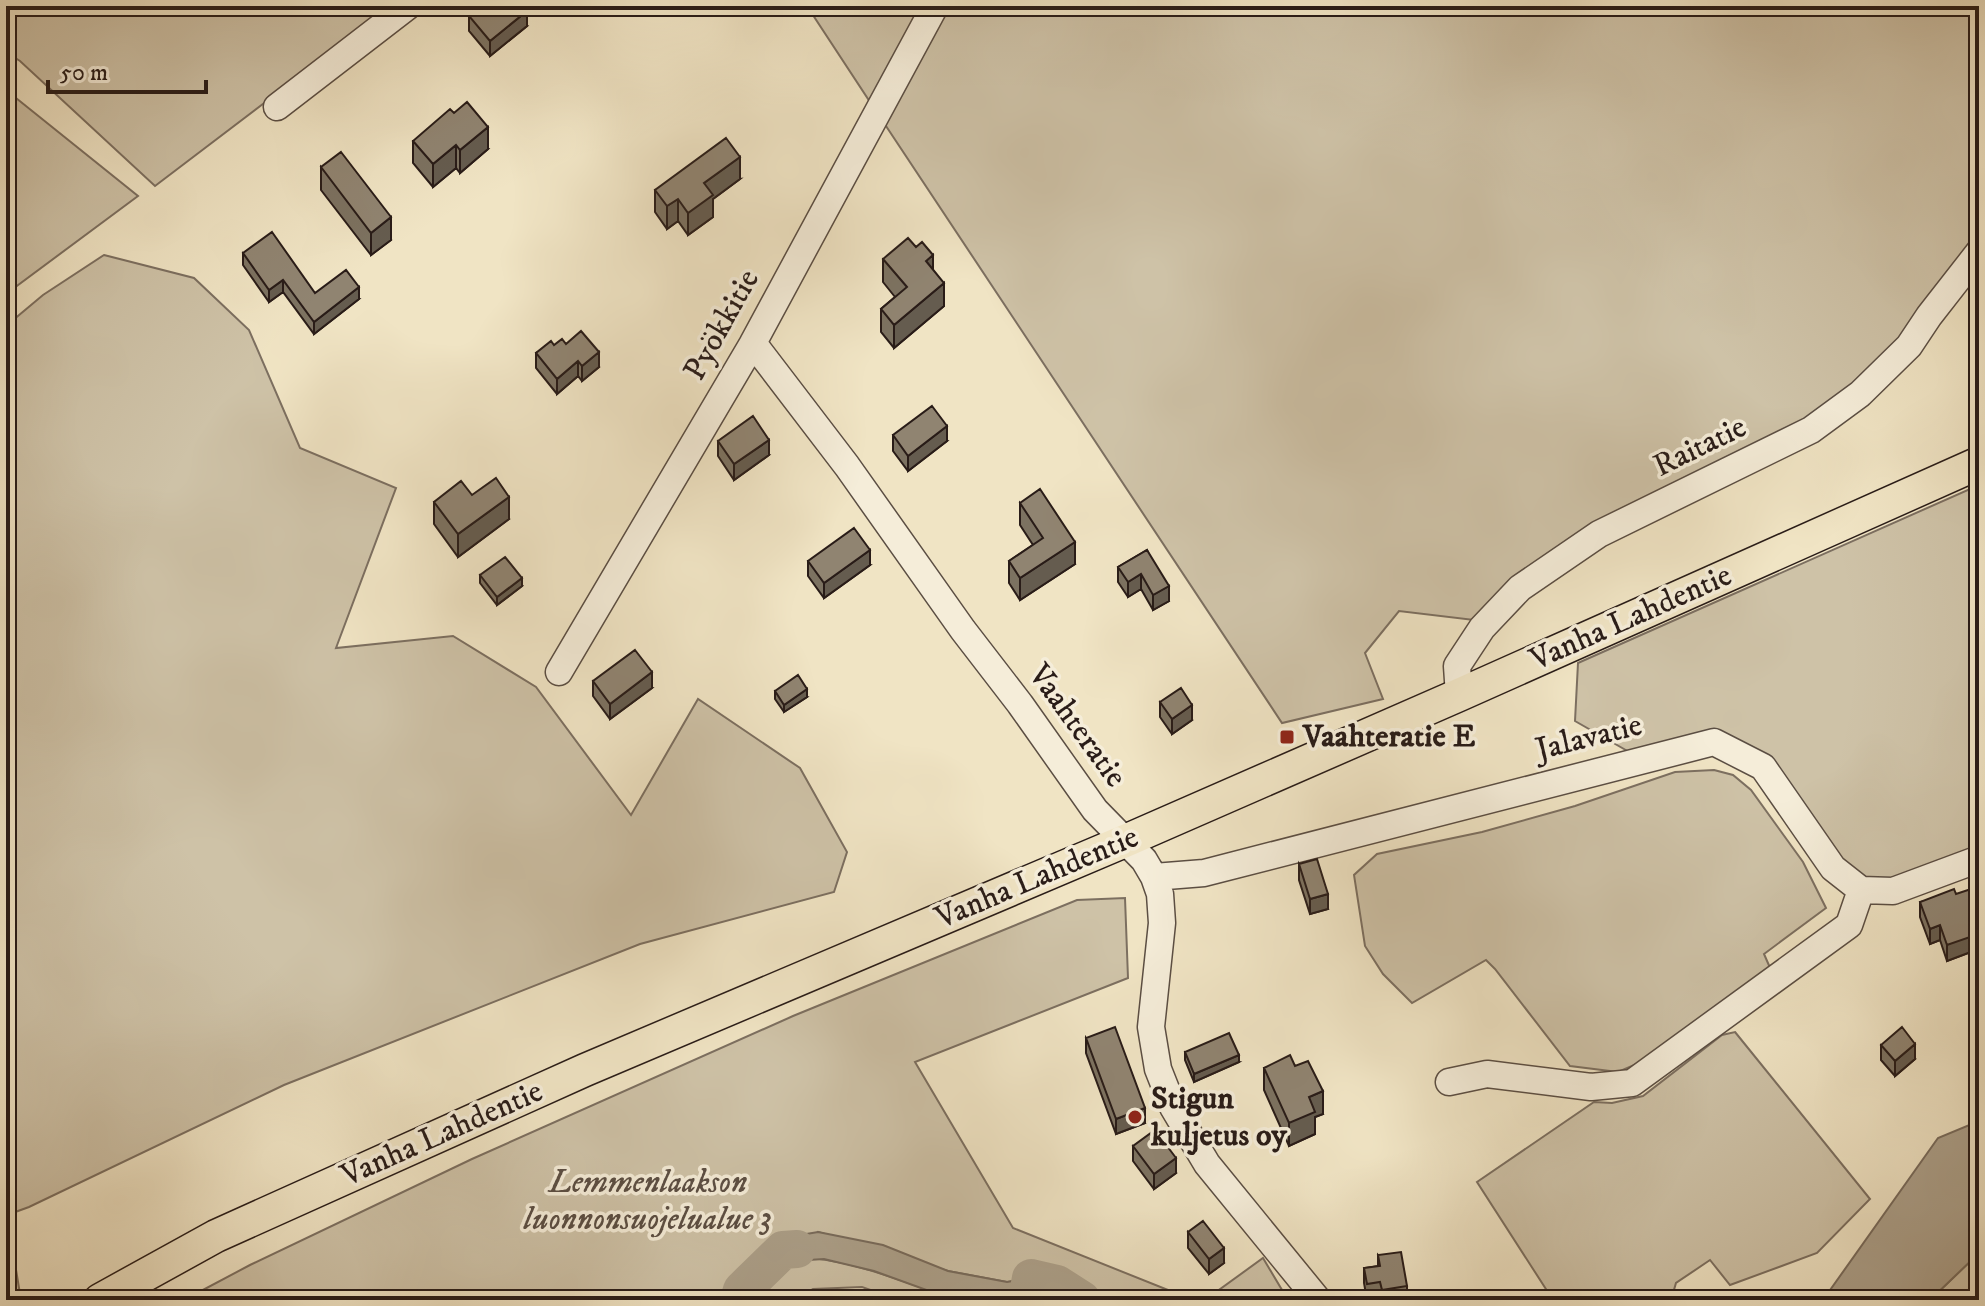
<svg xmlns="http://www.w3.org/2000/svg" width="1985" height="1306" font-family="'IM FELL DW Pica',serif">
<rect width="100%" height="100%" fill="#f0e4c4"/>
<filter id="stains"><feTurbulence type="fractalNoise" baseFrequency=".0025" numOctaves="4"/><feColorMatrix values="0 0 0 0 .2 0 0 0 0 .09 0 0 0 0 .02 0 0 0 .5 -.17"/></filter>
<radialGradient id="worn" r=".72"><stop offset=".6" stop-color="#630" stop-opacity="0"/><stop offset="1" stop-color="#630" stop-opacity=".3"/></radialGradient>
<path fill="#cec2a7" stroke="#7c6f60" stroke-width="2" d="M6,6h386l-237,180 -135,-125 -14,-9z
M807,6h118l-53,99z
M945,6h1034v231l-77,105 -45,46 -383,232 -75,-9 -34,42 18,46 -101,24 -400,-603z
M6,90l132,106 -132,98z
M104,255l90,23 55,52 51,118 96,40 -60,160 117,-12 83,51 95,128 67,-116 102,69 47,84 -13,40 -194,52 -356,141 -255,122 -22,8 14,85h-15v-974l37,-31z
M1979,485v362l-91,35h-26l-146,-151 -85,22 -56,-32 3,-58z
M1714,770l19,5 18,15 52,72 23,46 -62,46 7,16 -132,93 -21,9 -48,-6 -75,-97 -9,-9 -74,43 -29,-29 -18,-28 -11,-71 23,-21 105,-22 93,-26 100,-34z
M1125,898l3,80 -213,84 98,166 180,72h-111l-25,-16 -26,-6 -24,4 -59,-11 -130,-39 -52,50c7,-6 15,-15 24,-20 29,-16 132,26 164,38h-55l-37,-13 -49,2 -13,8v3h-616l66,-35 222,-106 321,-143 284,-116z
M1735,1032l135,167 -53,54 -87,32 -20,-25 -34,23 -5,17h-118l-76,-118 117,-80 18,1 31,-7 79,-61z
M1979,1253v47h-49z
M1263,1258l25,42h-83z"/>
<path fill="#aca08a" stroke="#786b5c" stroke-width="2" d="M1979,1121v132l-49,47h-107l115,-162z
M818,1232l65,13 65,26 59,11 24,-4 -4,22h-73l-80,-29 -50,-12 -32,2 -26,21 -20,-12 25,-30z"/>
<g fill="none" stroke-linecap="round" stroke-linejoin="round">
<path stroke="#aca08a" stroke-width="38" d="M739,1300l3,-10 41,-40 14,-1
M1027,1300l4,-22 26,6 25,16"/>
<g stroke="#5b4e43" stroke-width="29">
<path id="minor" d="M277,107l131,-101
M753,343l94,123 116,164 57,74 75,106 49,50 10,17 6,17 2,29 -11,104 7,42 15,38 34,57 111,136
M559,672l194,-329 182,-337
M1459,695l-2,-29 25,-38 38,-40 79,-54 212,-104 49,-36 49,-48 20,-30 50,-64
M1154,877l50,-4 510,-131 49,25 70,101 28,22 32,1 86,-32
M1449,1082l38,-8 104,13 41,-4 217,-158 12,-35"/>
</g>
<g stroke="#291c18" stroke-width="35">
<path id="major" d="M100,1300l116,-64 369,-166 540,-229 334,-146 520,-232"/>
</g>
<use href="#minor" stroke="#f5edd9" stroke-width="26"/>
<use href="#major" stroke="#f0e4c4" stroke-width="32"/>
</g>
<path fill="#7c7261" stroke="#291c18" stroke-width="2" d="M469,16l58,10 -37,30 -21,-25z
M413,141l75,8 -28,24 -4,-5 -23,19 -20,-24z
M321,167l70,73 -20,15 -50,-65z
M740,179l-27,20v18l-25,18 -10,-14 -11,8 -12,-17v-22z
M243,253l72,40 44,6 -45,35 -31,-42 -14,10 -26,-37z
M883,259l50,11 11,36 -50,42 -13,-16v-23l14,-12 -12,-15z
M566,344l33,23 -17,14 -4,-5 -21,18 -21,-26v-15l18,-8z
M893,435l54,6 -39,30 -15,-20z
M718,441l51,14 -35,25 -16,-24z
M472,495l37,24 -51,38 -24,-33v-22z
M1020,503l55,61 -55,36 -11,-17v-22l24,-16 -13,-20z
M1147,550l22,51 -16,9 -12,-21 -13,8 -10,-15v-15z
M808,561l62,4 -46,33 -16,-22z
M480,575l42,11 -25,19 -17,-22z
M593,681l59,7 -42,31 -17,-23z
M775,691l32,6 -23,15 -9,-13z
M1160,702l32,18 -20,14 -12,-17z
M1299,864l29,45 -18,5 -11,-34z
M1956,894l23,9v35l-3,1v11l-29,11 -7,-21 -10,4 -10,-27v-15z
M1086,1038l59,85 -29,11 -30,-81z
M1881,1045l34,14 -20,17 -14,-16z
M1185,1052l54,10 -45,20 -9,-22z
M1295,1066l28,48 -8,3v17l-26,12 -25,-56v-22z
M1133,1146l43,27 -22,16 -21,-28z
M1188,1232l36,31 -15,11 -21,-26z
M1378,1255l29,31v14h-26l-1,-3 -13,3 -3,-17v-15l14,-2z"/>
<path fill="#655c4f" stroke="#291c18" stroke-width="2" d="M527,11v15l-37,30v-15z
M488,127v22l-28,24v-23z
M456,145v23l-23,19v-23z
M740,157v22l-27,20v18l-25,18v-22l16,-30z
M678,199v22l-11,8v-23z
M391,217v23l-20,15v-22z
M933,255v23l-7,-17z
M283,280v12l-14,10v-12z
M944,283v23l-50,42v-23z
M359,287v12l-45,35v-12z
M599,352v15l-17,14v-15z
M578,361v15l-21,18v-15z
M947,426v15l-39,30v-15z
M769,440v15l-35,25v-16z
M509,497v22l-51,38v-23z
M1075,542v22l-55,36v-22z
M870,550v15l-46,33v-15z
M1141,574v15l-13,8v-15z
M522,578v8l-25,19v-8z
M1169,586v15l-16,9v-15z
M652,672v16l-42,31v-15z
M807,689v8l-23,15v-7z
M1192,705v15l-20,14v-15z
M1328,894v15l-18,5v-15z
M1979,923v15l-3,1v11l-29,11v-16l25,-20z
M1940,925v15l-10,4v-15z
M1915,1044v15l-20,17v-15z
M1239,1055v7l-45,20v-8z
M1323,1091v23l-8,3v17l-26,12v-23l20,-26z
M1145,1108v15l-29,11v-15z
M1176,1158v15l-22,16v-15z
M1224,1248v15l-15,11v-15z"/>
<path fill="#908471" stroke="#291c18" stroke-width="2" d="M481,6h41l5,5 -37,30 -21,-25z
M467,102l21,25 -28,23 -4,-5 -23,19 -20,-23 37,-32 4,4z
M726,138l14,19 -36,26 9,12 -25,18 -10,-14 -11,7 -12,-16z
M341,152l50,65 -20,16 -50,-66z
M272,232l43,61 31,-23 13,17 -45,35 -31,-42 -14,10 -26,-37z
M908,238l8,9 6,-5 11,13 -7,6 18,22 -50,42 -13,-16 26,-22 -24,-28z
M581,331l18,21 -17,14 -4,-5 -21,18 -21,-26 15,-12 3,4 8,-6 4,5z
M932,406l15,20 -39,30 -15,-21z
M753,416l16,24 -35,24 -16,-23z
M496,478l13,19 -51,37 -24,-32 27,-21 11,14z
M1040,489l35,53 -55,36 -11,-17 34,-23 -23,-35z
M854,528l16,22 -46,33 -16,-22z
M1147,550l22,36 -16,9 -12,-21 -13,8 -10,-15z
M505,557l17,21 -25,19 -17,-22z
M635,650l17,22 -42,32 -17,-23z
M798,675l9,14 -23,16 -9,-14z
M1181,688l11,17 -20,14 -12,-17z
M1317,859l11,35 -18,5 -11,-35z
M1974,888l5,15v20l-7,2 4,10 -29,10 -7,-20 -10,4 -10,-27 34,-13 2,5z
M1115,1027l30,81 -29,11 -30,-81z
M1902,1027l13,17 -20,17 -14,-16z
M1229,1033l10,22 -45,19 -9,-22z
M1290,1055l5,11 13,-5 15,30 -14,6 6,15 -26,11 -25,-55z
M1155,1130l21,28 -22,16 -21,-28z
M1203,1221l21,27 -15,11 -21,-27z
M1401,1252l6,34 -25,4 -2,-8 -13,2 -3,-16 16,-2 -2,-11z"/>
<g fill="#8f2418" stroke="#f5edd9" stroke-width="3">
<rect x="1279" y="729" width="16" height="16" rx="4"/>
<circle cx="1135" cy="1117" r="8"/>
</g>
<g text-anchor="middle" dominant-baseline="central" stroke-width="7" stroke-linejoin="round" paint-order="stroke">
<g font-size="32" fill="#291c18" stroke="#f5edd9">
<text transform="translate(722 325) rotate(-61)">Pyökkitie</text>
<text transform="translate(1700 447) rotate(-26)">Raitatie</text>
<text transform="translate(1631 618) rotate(-24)">Vanha Lahdentie</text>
<text transform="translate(1077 726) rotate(54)">Vaahteratie</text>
<text transform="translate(1589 738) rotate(-14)">Jalavatie</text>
<text transform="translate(1037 878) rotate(-23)">Vanha Lahdentie</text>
<text transform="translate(442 1134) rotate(-24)">Vanha Lahdentie</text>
</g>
<g font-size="32" font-weight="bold" fill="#291c18" stroke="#f5edd9" text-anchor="start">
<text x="1303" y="737">Vaahteratie E</text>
<text x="1151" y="1099">Stigun<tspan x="1151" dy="37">kuljetus oy</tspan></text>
</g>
<g font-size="32" font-style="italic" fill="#5b4e43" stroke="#f5edd9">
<text x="648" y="1183">Lemmenlaakson<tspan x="648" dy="37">luonnonsuojelualue 3</tspan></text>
</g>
</g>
<rect width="1985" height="1306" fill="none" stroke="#f0e4c4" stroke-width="32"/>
<rect x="8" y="8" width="1969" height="1290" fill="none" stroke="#291c18" stroke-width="4"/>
<rect x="16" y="16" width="1953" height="1274" fill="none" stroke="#291c18" stroke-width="2"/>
<path d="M48 80v12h158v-12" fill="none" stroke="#291c18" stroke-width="4"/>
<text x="60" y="80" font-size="24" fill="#291c18" stroke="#f5edd9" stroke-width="6" paint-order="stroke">50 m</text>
<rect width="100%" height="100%" filter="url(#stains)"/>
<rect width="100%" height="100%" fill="url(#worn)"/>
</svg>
